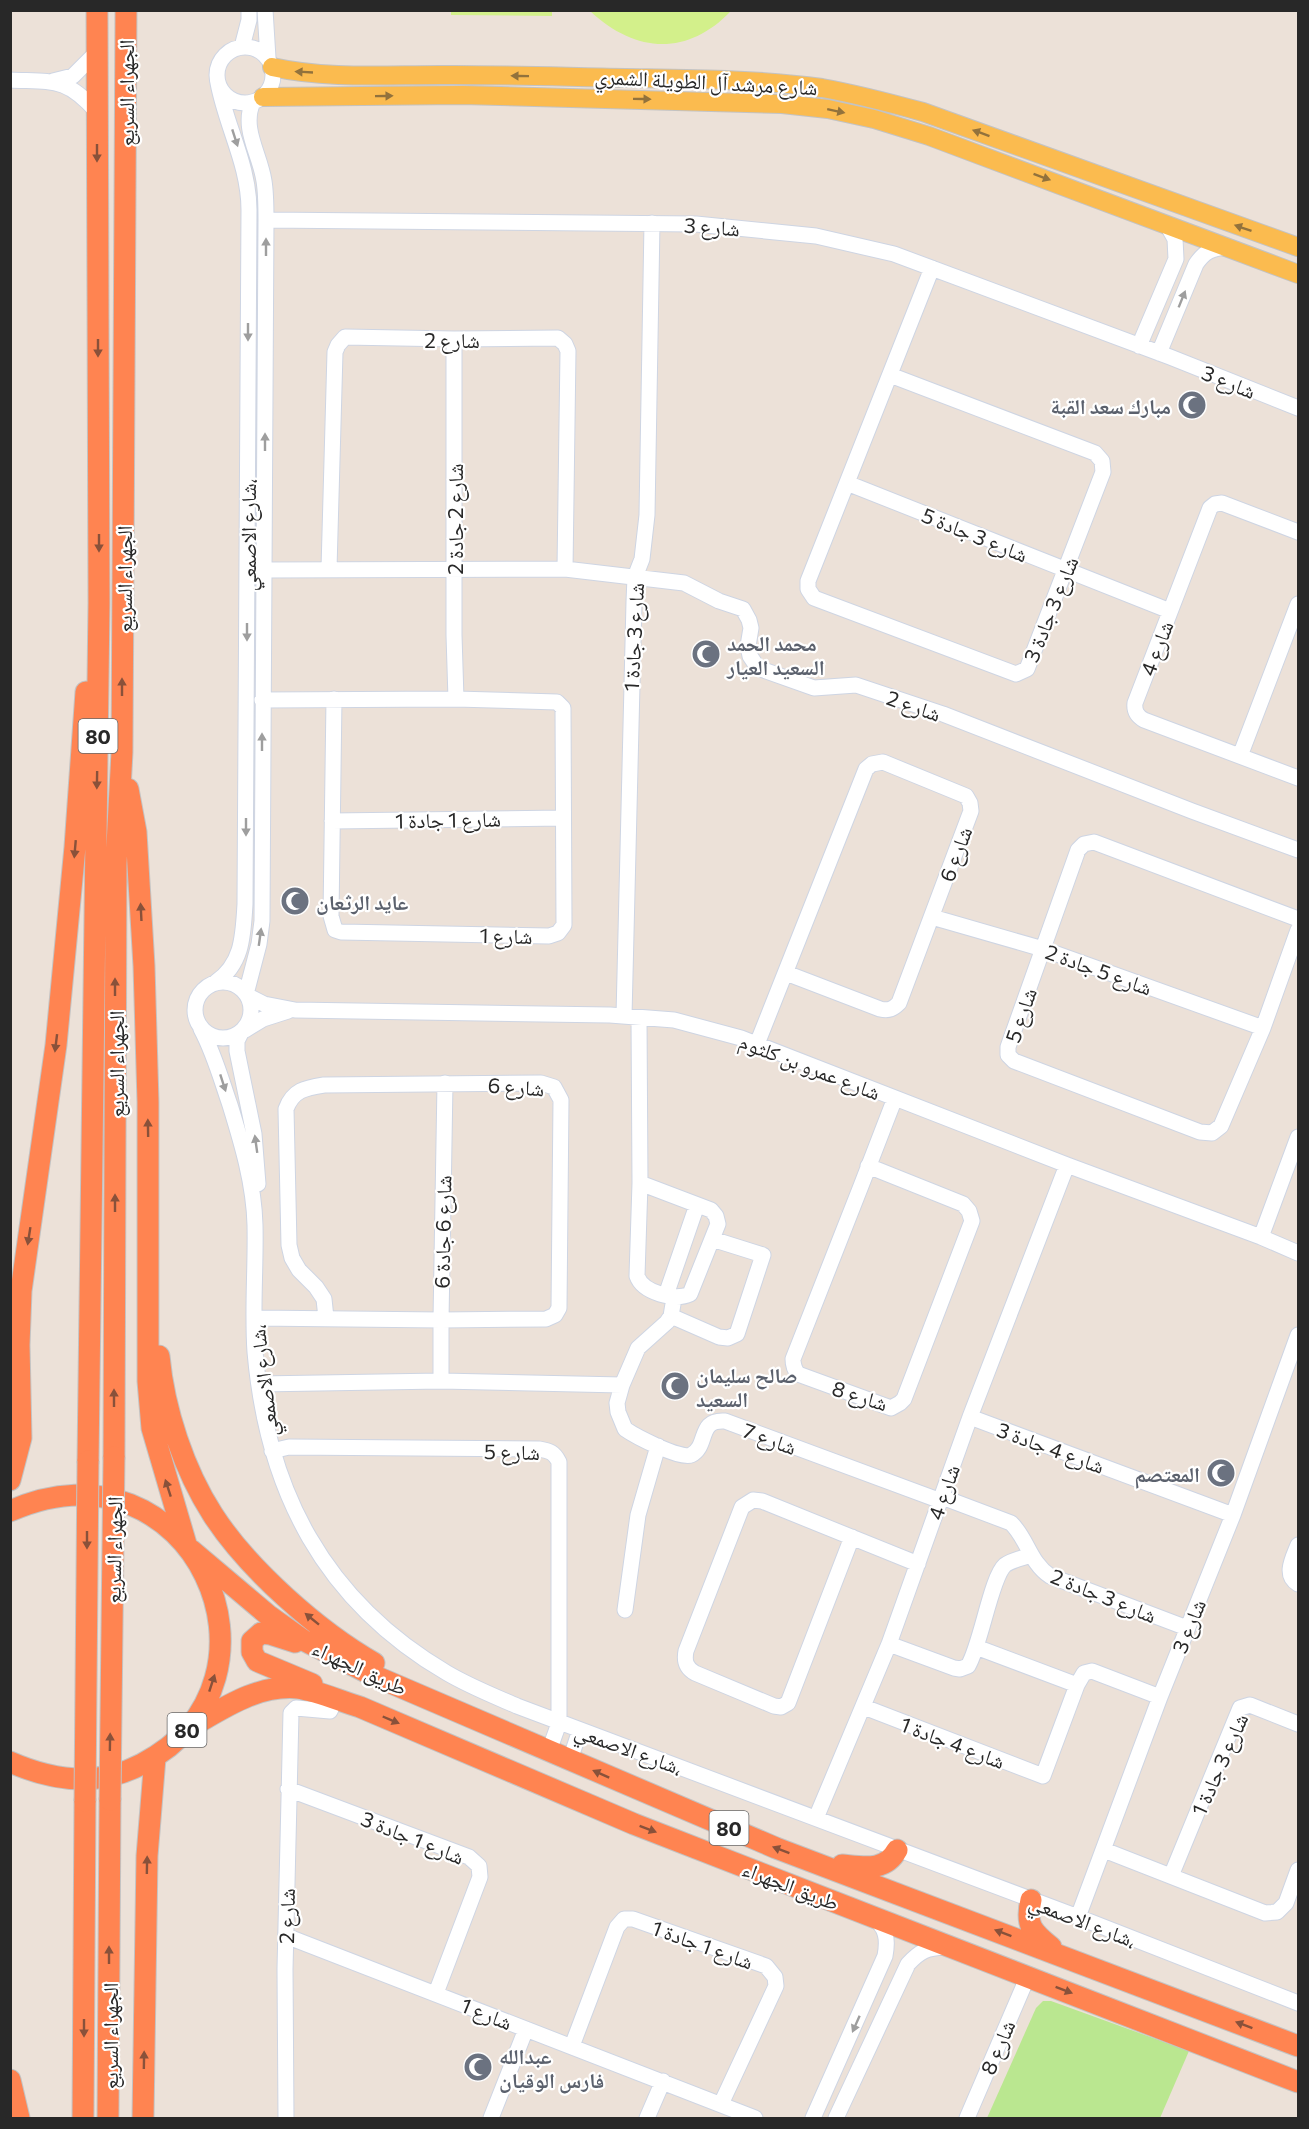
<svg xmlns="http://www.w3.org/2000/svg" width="1309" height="2129" font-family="Commissioner,'Noto Naskh Arabic',sans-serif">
<rect width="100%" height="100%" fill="#ece1d8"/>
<path fill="#bae790" d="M1043,2001h8l138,50 -29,67h-173l49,-110z"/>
<path fill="#d3f08b" d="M451,11h101v5l-101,-1z
M590,11h141c-44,46 -96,42 -141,0z"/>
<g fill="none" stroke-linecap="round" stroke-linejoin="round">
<g stroke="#ced5e3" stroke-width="17">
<path id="minor" d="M265,10l3,48
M242,47l7,-27v-10
M217 75a28 28 0 1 1 56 0a28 28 0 1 1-56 0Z
M10,80c43,2 56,-3 86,31
M53,81l20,-5 24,-24
M266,220l430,4 120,12 78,18 276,103 128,51
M454,339v296l2,64
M1139,346l37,-87 -1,-20 -8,-14
M1159,353l37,-89c9,-13 15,-15 30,-17
M890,375l205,78 7,8 1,11 -76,197 -11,5 -202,-76 -6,-9v-8l124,-313
M847,483l323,128
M1298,532l-76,-29 -7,1 -5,4 -75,195c-1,8 2,13 9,17l154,58
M329,569l6,-217 3,-7 7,-8 109,2 104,-1 7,6 3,7 -3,218
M264,570l301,-1 119,14 35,18 24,8 6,11 2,8 -3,18 2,10 8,12 56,20 42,-3 87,29 249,97 106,39
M262,700l194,-1 101,3 6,6 1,217 -6,8 -9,3 -208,-4 -6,-2 -4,-14 3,-217
M1240,756l58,-152
M332,821l231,-3
M932,917l111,32 220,79
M1298,919l-204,-77 -10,2 -6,6 -70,197v8l6,6 186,71 12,1 9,-7 42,-98 35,-98
M195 1010a28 28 0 1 1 56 0a28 28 0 1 1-56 0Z
M216,982c27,-19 27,-47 29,-78l4,-694c0,-45 -23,-84 -31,-127
M246,994l13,-50 3,-23 4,-701c0,-13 0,-27 -2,-39 -4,-27 -23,-53 -11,-79
M248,996l16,8 31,6 315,5 64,5 67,18 326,127 194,72 37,16
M624,1016l10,-414 1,-25 7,-18 5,-44 5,-292
M639,1018l1,165 -3,93c6,17 38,25 53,18l28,-70 -2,-8 -5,-6 -71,-27
M201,1029c13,24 20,50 29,76 12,39 24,79 25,120 1,42 -3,85 0,127 12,139 69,249 192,321 22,13 47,23 70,33l561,211 220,86
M245,1030l18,-11 25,-8
M241,1033l-4,8v10l17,83 4,50
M757,1044l109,-275 6,-5 11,-2 83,34 4,7 1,8 -72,192c-6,6 -10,8 -19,6l-94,-36
M868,1166l95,38 6,7 3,10 -68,178 -4,4 -9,5 -93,-34c-4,-5 -5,-9 -5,-15l68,-173 34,-88
M1261,1237l37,-100
M666,1295l31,-90
M674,1298l-3,18 -4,6 -29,26 -16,37 -5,18 1,9 7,17c10,7 56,31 66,26 18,-9 6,-36 34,-34l216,80
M671,1316l48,21 9,1 9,-4 26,-79 -51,-16
M255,1318l186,2 105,-1 9,-4 4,-7 2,-208 -7,-13 -13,-4 -217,2c-19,3 -31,5 -38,24l3,136 3,13 7,12 17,17 8,12 2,19
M441,1381v-61l4,-237
M259,1384l182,-3 181,4
M970,1417l263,98
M272,1451l17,-4 250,2c11,2 15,3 20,13v261l-10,28
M942,1497l69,26c16,15 19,40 39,53l137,52
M852,1537l-64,166 -7,4 -7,-1 -79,-33c-9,-5 -11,-12 -9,-22l56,-144 11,-7 9,1 156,63
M1298,1545c-5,13 -15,30 0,39
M625,1610l13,-95 20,-69
M889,1644l65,24 6,1 8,-3c13,-21 23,-89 37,-101 7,-5 18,-7 26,-10
M976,1647l101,38
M864,1707l179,69 34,-91 7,-12 8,-2 68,26
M570,1760l10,-30
M288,1789l181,68 10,9 1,11 -44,116
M816,1818l73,-174 81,-227 97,-252
M1104,1850l161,63 12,-1 9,-9 12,-33
M1171,1876l69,-168 10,-3 48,19
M1078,1917l82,-220 73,-182 65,-180
M286,1936l469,182
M572,2046l45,-119 7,-8h9l133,47 9,11 1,9 -55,118
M286,2118l-1,-149 6,-256 5,-5 34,3 6,-12
M491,2118l35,-89
M647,2118l16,-37
M813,2118l72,-162c3,-16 2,-29 -13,-39
M836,2118l72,-154c12,-13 19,-16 36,-17
M967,2118l61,-142"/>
</g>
<g stroke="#c3c3c3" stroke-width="20">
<path id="major" d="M272,67c59,13 122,7 182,8 57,0 115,2 172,3 65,1 131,1 196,10 34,6 68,15 101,24l375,135
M263,97l199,-2 320,9 46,5 46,10 55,17 369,138"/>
</g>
<g stroke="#c3c3c3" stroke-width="23">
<path id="highway" d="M128,789l8,43 8,134 4,136v279l4,47 34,116
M159,1356c5,54 25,114 54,159 35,54 105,116 161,148
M114,1457l2,-593 6,-112 4,-742
M88,1461l11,-858 -2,-593
M10,1480l11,-42 -2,-93 2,-54 35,-246 19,-198 11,-155
M10,1511c182,-81 294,169 132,253 -43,23 -89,17 -132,-2
M191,1550l77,65 35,25 67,34 406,174 522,198
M295,1642l-25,-8 -9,-1 -9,8v11l5,9 55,23
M187,1729c34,-19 69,-45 111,-41 20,3 42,13 62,19l274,117 664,258
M842,1865c22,2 43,7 55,-15
M1031,1900c-6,25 1,32 20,47
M10,2080l9,38
M83,2118l2,-317
M108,2118l2,-318
M143,2118l4,-262 8,-98"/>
</g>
<use href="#minor" stroke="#fff" stroke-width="15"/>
<use href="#major" stroke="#fbbb4f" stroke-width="18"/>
<use href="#highway" stroke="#ff8451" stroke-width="21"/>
<g stroke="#c3c3c3" stroke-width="23" stroke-linecap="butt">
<path id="highway-bridge" d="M110,1800l4,-343
M85,1801l3,-340"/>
</g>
<use href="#highway-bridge" stroke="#ff8451" stroke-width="21"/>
</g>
<defs><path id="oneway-solid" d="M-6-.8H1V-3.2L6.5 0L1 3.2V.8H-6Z" transform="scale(1.5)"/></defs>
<g fill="#92723c">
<use href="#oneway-solid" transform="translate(304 72) rotate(-177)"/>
<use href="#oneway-solid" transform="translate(520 76) rotate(-179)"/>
<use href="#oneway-solid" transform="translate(384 96) rotate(-1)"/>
<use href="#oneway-solid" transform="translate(642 99) rotate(1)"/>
<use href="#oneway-solid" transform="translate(836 111) rotate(12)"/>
<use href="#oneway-solid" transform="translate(981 133) rotate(-160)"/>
<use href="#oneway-solid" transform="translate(1042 177) rotate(20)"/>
<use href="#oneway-solid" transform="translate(1243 228) rotate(-161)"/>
</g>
<g fill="#9e9e9e">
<use href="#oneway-solid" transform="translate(235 138) rotate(72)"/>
<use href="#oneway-solid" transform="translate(266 247) rotate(-90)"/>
<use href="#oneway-solid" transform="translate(1182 299) rotate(-68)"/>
<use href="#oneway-solid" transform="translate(248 332) rotate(90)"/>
<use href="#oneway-solid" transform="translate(265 442) rotate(-90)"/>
<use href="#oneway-solid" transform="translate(247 632) rotate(90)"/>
<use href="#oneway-solid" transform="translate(262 742) rotate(-90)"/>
<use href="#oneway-solid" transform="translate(246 827) rotate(90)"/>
<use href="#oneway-solid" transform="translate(260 937) rotate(-82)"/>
<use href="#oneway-solid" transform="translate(223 1083) rotate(72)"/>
<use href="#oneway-solid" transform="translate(256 1144) rotate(-98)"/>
<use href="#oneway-solid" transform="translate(856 2024) rotate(114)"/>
</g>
<g fill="#89513a">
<use href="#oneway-solid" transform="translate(97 153) rotate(90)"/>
<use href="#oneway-solid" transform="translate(98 348) rotate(90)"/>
<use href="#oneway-solid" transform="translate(99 543) rotate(90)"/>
<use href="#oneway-solid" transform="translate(122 687) rotate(-90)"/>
<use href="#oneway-solid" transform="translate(97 780) rotate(91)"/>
<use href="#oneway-solid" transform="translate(75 849) rotate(95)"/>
<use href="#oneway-solid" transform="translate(141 912) rotate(-93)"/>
<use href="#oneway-solid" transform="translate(115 987) rotate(-90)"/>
<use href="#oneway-solid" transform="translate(56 1043) rotate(97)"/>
<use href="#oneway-solid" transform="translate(148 1128) rotate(-91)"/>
<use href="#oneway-solid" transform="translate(115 1203) rotate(-90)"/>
<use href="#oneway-solid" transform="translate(29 1236) rotate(99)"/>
<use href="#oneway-solid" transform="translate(114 1398) rotate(-90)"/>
<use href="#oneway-solid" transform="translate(168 1488) rotate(-108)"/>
<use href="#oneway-solid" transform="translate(87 1540) rotate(90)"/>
<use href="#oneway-solid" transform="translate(312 1619) rotate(-141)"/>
<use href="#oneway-solid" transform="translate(212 1683) rotate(-72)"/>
<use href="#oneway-solid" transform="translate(391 1720) rotate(23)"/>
<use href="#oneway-solid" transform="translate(110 1742) rotate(-89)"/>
<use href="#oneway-solid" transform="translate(601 1774) rotate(-156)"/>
<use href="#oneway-solid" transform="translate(648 1829) rotate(21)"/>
<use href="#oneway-solid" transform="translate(781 1850) rotate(-159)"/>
<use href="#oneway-solid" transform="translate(147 1865) rotate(-89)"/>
<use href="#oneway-solid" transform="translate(1003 1933) rotate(-159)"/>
<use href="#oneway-solid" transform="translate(109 1955) rotate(-90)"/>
<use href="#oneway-solid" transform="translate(1064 1990) rotate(21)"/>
<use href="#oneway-solid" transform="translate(1244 2025) rotate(-159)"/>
<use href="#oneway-solid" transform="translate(84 2028) rotate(90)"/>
<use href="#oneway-solid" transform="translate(144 2060) rotate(-89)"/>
</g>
<defs>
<g id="mosque-disc" transform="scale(1.5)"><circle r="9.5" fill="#6b7280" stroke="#fff"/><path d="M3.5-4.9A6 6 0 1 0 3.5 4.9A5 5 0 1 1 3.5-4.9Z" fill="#fff"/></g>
</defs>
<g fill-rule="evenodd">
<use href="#mosque-disc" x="1192" y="405"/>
<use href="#mosque-disc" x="706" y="654"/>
<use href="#mosque-disc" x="295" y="901"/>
<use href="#mosque-disc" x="675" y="1386"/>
<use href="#mosque-disc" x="1221" y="1473"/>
<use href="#mosque-disc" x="478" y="2067"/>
</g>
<g text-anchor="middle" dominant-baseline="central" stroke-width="4.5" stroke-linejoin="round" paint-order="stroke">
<g fill="#fff" stroke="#686868" stroke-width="1.5">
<rect x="78.5" y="719" width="39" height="34" rx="4.5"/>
<rect x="167.5" y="1713" width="39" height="34" rx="4.5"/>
<rect x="709.5" y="1811" width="39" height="34" rx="4.5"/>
</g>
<g font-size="20" font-weight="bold" fill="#282828">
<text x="98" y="736">80</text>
<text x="187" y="1730">80</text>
<text x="729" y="1828">80</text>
</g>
<g font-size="21" fill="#282828" stroke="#fff">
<text transform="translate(706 81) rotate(3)">شارع مرشد آل الطويلة الشمري</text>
<text transform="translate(125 93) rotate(-90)">الجهراء السريع</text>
<text transform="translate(712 226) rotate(4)">شارع 3</text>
<text x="452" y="339">شارع 2</text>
<text transform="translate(1229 381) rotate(22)">شارع 3</text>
<text transform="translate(454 519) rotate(-90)">شارع 2 جادة 2</text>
<text transform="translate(975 534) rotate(22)">شارع 3 جادة 5</text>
<text transform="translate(247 535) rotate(-90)">شارع الاصمعي،</text>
<text transform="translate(123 579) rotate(-90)">الجهراء السريع</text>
<text transform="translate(1050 609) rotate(-68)">شارع 3 جادة 3</text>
<text transform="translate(633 637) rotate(-87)">شارع 3 جادة 1</text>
<text transform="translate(1156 648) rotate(-69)">شارع 4</text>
<text transform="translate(914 705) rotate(19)">شارع 2</text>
<text transform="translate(448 819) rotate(-1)">شارع 1 جادة 1</text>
<text transform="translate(955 854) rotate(-70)">شارع 6</text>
<text transform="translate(506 935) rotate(1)">شارع 1</text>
<text transform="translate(1099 969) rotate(20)">شارع 5 جادة 2</text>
<text transform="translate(1020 1015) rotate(-71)">شارع 5</text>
<text transform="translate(115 1064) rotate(-90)">الجهراء السريع</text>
<text transform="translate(810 1066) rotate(21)">شارع عمرو بن كلثوم</text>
<text transform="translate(516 1086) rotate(4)">شارع 6</text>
<text transform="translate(442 1232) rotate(-89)">شارع 6 جادة 6</text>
<text transform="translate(263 1381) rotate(-97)">شارع الاصمعي،</text>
<text transform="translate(860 1395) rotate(17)">شارع 8</text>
<text transform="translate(770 1438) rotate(20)">شارع 7</text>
<text transform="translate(1051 1447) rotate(20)">شارع 4 جادة 3</text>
<text transform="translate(512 1451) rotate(1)">شارع 5</text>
<text transform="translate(943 1492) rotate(-71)">شارع 4</text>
<text transform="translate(113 1550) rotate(-89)">الجهراء السريع</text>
<text transform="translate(1104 1595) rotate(22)">شارع 3 جادة 2</text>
<text transform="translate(1188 1626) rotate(-68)">شارع 3</text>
<text transform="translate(360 1667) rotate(25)">طريق الجهراء</text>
<text transform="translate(953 1742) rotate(21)">شارع 4 جادة 1</text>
<text transform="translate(629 1748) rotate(20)">شارع الاصمعي،</text>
<text transform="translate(1219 1764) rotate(-66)">شارع 3 جادة 1</text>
<text transform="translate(413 1837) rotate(22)">شارع 1 جادة 3</text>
<text transform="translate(791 1885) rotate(21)">طريق الجهراء</text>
<text transform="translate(286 1916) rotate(-89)">شارع 2</text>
<text transform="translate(1083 1920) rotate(21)">شارع الاصمعي،</text>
<text transform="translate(703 1944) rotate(20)">شارع 1 جادة 1</text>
<text transform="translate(487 2013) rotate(22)">شارع 1</text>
<text transform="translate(109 2036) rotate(-90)">الجهراء السريع</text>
<text transform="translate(997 2047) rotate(-67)">شارع 8</text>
</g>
<g font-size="21" font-weight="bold" fill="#5b616d" stroke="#fff" text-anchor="start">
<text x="1171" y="405" text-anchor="end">مبارك سعد القبة</text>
<text x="727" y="642">محمد الحمد<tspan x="727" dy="24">السعيد العيار</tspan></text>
<text x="316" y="901">عايد الرثعان</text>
<text x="696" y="1374">صالح سليمان<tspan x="696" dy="24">السعيد</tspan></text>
<text x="1200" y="1473" text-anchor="end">المعتصم</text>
<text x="499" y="2055">عبدالله<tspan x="499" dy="24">فارس الوقيان</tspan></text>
</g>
</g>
<rect width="1309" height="2129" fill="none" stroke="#282828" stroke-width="24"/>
</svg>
